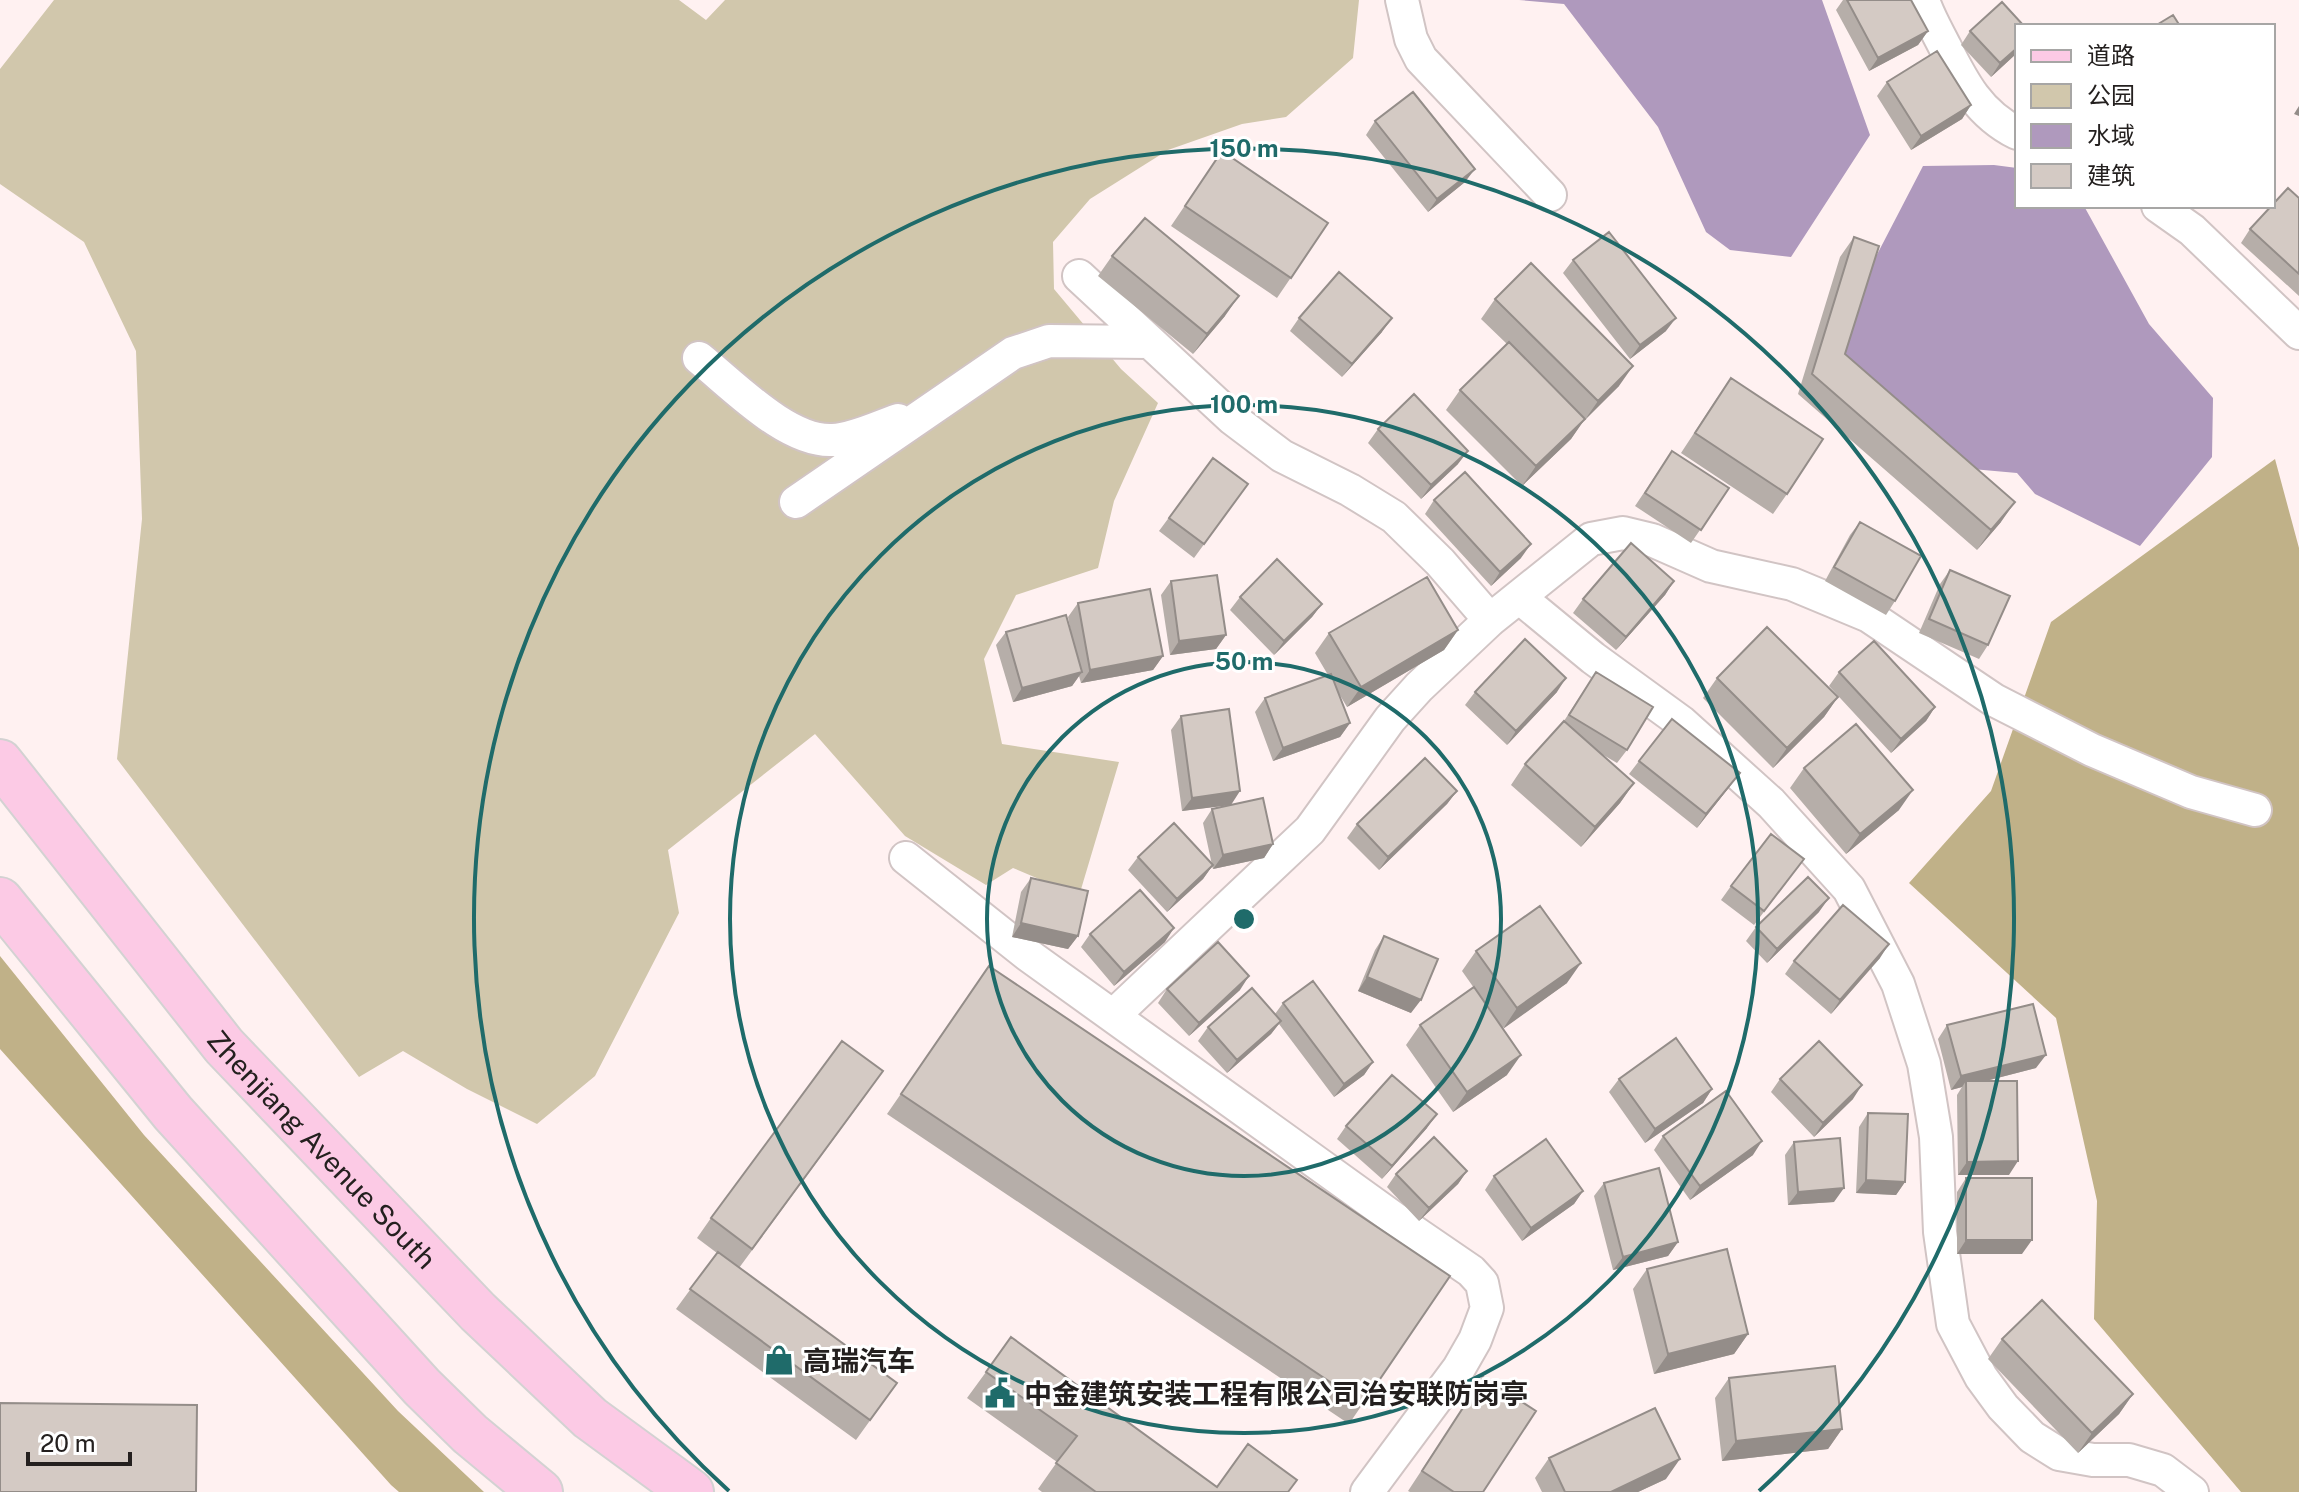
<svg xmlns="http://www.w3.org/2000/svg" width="2299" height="1492" font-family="'Public Sans','Noto Sans SC',sans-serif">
<rect width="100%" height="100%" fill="#fff1f1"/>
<path fill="#d1c7ac" d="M54,0h625l27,20 19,-20h634l-6,58 -67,59 -44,7 -74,26 -78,49 -37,43 1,47 67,80 37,34 -44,98 -16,67 -82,27 -32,64 18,85 117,18 -40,134 -66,-28 -27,17 -81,-49 -90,-102 -147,116 11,63 -84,163 -58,48 -70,-35 -64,-38 -44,26 -242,-318 25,-240 -6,-168 -52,-109 -84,-58v-115z"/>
<path fill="#c0b188" d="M2275,459l24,89v944h-58l-147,-173 3,-118 -41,-183 -147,-135 82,-92 60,-169z
M0,956l144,179 254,276 86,81h-85l-8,-7 -391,-436z"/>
<path fill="#af99bd" d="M1519,0h303l48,135 -79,122 -61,-7 -24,-18 -48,-105 -94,-123z
M1994,165l23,3v38h67l65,118 64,74 -1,59 -72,89 -105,-52 -18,-21 -56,-5 -120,-117 28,-81 54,-104z"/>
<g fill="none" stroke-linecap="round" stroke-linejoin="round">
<g stroke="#d1c4c4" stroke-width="36">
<path id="minor" d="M1402,0l9,39 10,20 129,136
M1923,0c5,16 14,31 22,47 18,36 34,67 72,86
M2158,206l34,24 107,103
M1079,276l154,143 49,37 68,34 44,27 46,45 50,58
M699,358c35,28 89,85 134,82 21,-1 45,-13 65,-20
M796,502l217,-149 36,-12 101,1
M1519,597l74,61 88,64 90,81 78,86 49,95 26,80 12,73 4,95 13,92 28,53 22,30 29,30 27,17 34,6h36l34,10 29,22
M906,858l122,97 367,264 76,52 11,12 5,25 -12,32 -16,28 -92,124
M1114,1015l196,-185 80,-111 29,-32 71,-67 101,-81 32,-6 29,7 59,26 81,18 77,32 125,84 98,50 99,42 64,18"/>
</g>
<g stroke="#d3d2d2" stroke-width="48">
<g id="primary">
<path id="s1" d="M0,762l224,284 254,266 112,106 101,74"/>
<path d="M0,900l173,213 249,274 48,47 70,58"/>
</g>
</g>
<use href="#minor" stroke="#fff" stroke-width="32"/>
<use href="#primary" stroke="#fccae5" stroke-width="44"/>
</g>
<path fill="#b6aea9" d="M1843,0h68l17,31 -10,14 -49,26 -33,-61z
M1970,31l47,22 -26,24 -30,-32z
M1887,82l84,23 -9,14 -51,31 -34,-54z
M1375,121l90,61 -37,30 -62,-77z
M1222,151l106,72 -51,75 -106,-72z
M2299,198v98l-58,-53 9,-14z
M1854,237l-9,117 156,168 -24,28 -179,-156 42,-137z
M1112,256l113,60 -32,38 -95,-78z
M1573,260l93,71 -36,28 -67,-86z
M1495,299l124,87 -36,35 -12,18 -49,47 -76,-76 14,-20 47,-46 -26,-25z
M1299,318l83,14 -40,45 -52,-46z
M1717,398l70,96 -14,20 -92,-61z
M1378,429l80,35 -37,35 -53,-56z
M1672,451l57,37 -38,55 -56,-37z
M1213,458l35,26 -54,74 -35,-27z
M1434,500l87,58 -30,28 -66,-72z
M1860,522l35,79 -9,14 -61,-34 25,-46z
M1950,570l38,75 -9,14 -60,-26 21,-49z
M1171,581l55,54 -10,14 -46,6 -9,-60z
M1674,581l-9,14 -49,55 -43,-37 10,-14z
M1240,597l82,7 -10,13 -38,38 -44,-45z
M1078,603l85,53 -10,14 -72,13 -2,-7 -7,10 -59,16 -17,-57 10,-13 66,5 -4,-20z
M1458,630l-14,20 -97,57 -9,-15 12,31 -10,14 -67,24 -18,-49 10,-14 63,-23 -13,-22 14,-20z
M1596,672l31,78 -10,13 -17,-10 34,30 -14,20 -39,44 -70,-62 14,-21 39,-43z
M1839,672l96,35 -9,14 -35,32 -62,-67z
M1717,678l121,19 -14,20 -51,51 -70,-70z
M1475,692h82l-50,53 -42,-40z
M1181,716l50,89 42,39 -9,14 -51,11 -1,-3 -9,13 -36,33 -39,-42 10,-13 74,8 -9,-42 9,-14 17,-4 -47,6 -11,-81z
M1639,761l91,25 -33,42 -68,-54z
M1804,768l95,42 -53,44 -56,-66z
M1457,791l-10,13 -68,66 -32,-32 10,-14z
M1794,872l-40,53 -33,-25 10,-14z
M1031,878l47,58 -10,13 -56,-12 9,-45z
M1819,912l-52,51 -21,-22 10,-14z
M1090,934l75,8 -51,44 -33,-39z
M1384,936l27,77 -53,-22 17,-41z
M1476,951l91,32 -64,45 4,47 -54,37 -47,-67 14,-20 54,-37 -12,-17z
M1880,958l-49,56 -46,-40 9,-13z
M989,966l461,310 -101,148 -462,-310z
M1167,989l73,1 -51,46 -31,-33z
M1283,1003l90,59 -9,13 -30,22 -55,-73 -8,10 -44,39 -29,-32 10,-14 67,-13z
M1947,1025l89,43 -50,13 23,94h-51l-1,-80 5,-8 -11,3 -13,-51z
M1619,1079l93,10 -9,14 -58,40 -36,-51z
M1780,1079l73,20 -39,38 -43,-45z
M869,1091l-130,177 158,115 -41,57 -180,-131 41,-56 -20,-15 14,-20z
M1868,1113l37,69 -9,13 -40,-2 3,-66z
M1346,1126l81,2 -45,51 -45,-40z
M1663,1136l90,19 -63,45 -36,-50z
M1794,1142l40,60 -46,3 -3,-50z
M1467,1171l-9,13 -39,37 -32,-34 9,-13z
M1494,1176l89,15 -9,13 -52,37 -37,-51z
M1966,1178l56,76h-65v-62z
M1604,1183l74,59 -10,14 -55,14 -19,-74z
M1647,1269l101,65 -14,20 -80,20 -21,-85z
M2002,1339l131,55 -14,20 -41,39 -90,-94z
M986,1372l231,115 72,5h-247l-4,-3 19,-27 -90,-64z
M1483,1377v115h-73l-2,-1z
M1729,1378l113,51 -14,20 -106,12 -7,-63z
M1549,1458l117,21 -28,13h-96l-7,-14z"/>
<path fill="#948d89" d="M1928,31l-10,14 -49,26 9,-13z
M2017,48v5l-26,24 9,-14z
M1971,105l-9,14 -51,31 10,-14z
M2299,106v10l-5,-2z
M1475,169l-10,13 -37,30 9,-13z
M1239,296l-14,20 -32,38 14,-20z
M1392,318l-10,14 -40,45 10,-13z
M1676,318l-10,13 -36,28 10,-14z
M1633,366l-14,20 -35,35 14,-20z
M1585,419l-14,20 -49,47 14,-20z
M1468,451l-10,13 -37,35 10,-14z
M2015,502l-14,20 -24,28 14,-20z
M1531,544l-10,14 -30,28 9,-14z
M1674,581l-9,14 -49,55 10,-13z
M1322,604l-10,13 -38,38 10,-14z
M1458,630l-14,20 -97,57 14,-20z
M1226,635l-10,14 -46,6 9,-14z
M1163,656l-10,14 -72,13 9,-13z
M1082,672l-10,14 -59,16 9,-14z
M1566,678l-9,14 -50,53 9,-14z
M1838,697l-14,20 -51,51 14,-20z
M1935,707l-9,14 -35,32 10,-14z
M1350,723l-10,14 -67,24 10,-13z
M1740,773l-10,13 -33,42 9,-14z
M1634,783l-14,20 -39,44 14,-20z
M1913,790l-14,20 -53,44 14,-20z
M1240,791l-9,14 -49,6 10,-13z
M1457,791l-10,13 -68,66 9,-13z
M1273,844l-9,14 -51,11 10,-14z
M1213,865l-10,14 -36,33 10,-13z
M1829,898l-10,14 -52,51 10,-14z
M1021,923l57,13 -10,13 -56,-12z
M1174,928l-9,14 -51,44 10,-14z
M1889,944l-9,14 -49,56 9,-14z
M1581,963l-14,20 -64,46 14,-21z
M1249,976l-9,14 -51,46 10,-13z
M1367,977l54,23 -10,13 -53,-22z
M1281,1021l-10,13 -44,39 10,-13z
M1521,1055l-14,20 -54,37 14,-20z
M2046,1055l-10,13 -70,18v-5l-4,6 -11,3 10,-14z
M1373,1062l-9,13 -30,22 10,-13z
M1862,1085l-9,14 -39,38 9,-14z
M1712,1089l-9,14 -58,40 10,-14z
M1437,1114l-10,14 -45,51 10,-13z
M1762,1141l-9,14 -63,45 10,-14z
M2018,1161l-9,14h-51l9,-13z
M1467,1171l-9,13 -39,37 10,-13z
M1866,1180l39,2 -9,13 -40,-2z
M1844,1188l-10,14 -46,3 10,-13z
M1583,1191l-9,13 -52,37 9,-13z
M1966,1240h66l-10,14h-65z
M1678,1242l-10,14 -55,14 10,-13z
M1748,1334l-14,20 -80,20 14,-20z
M2133,1394l-14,20 -41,39 14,-20z
M1842,1429l-14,20 -106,12 14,-20z
M1680,1459l-14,20 -28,13h-27z"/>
<path fill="#d4cac4" stroke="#948d89" stroke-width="2" d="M1847,0h64l17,31 -50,27z
M2002,2l22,24h-7v22l-17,15 -30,-32z
M2173,15l7,11h-25z
M1937,51l34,54 -50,31 -34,-54z
M1413,92l62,77 -38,30 -62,-78z
M1222,151l106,72 -37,55 -106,-72z
M2288,188l11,10v76l-49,-45z
M1145,218l94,78 -32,38 -95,-78z
M1609,232l67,86 -36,27 -67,-85z
M1854,237l25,9 -34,108 170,148 -24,28 -179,-156z
M1531,263l102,103 -35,35 -103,-102z
M1339,272l53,46 -40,46 -53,-46z
M1509,342l76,77 -49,47 -76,-76z
M1731,378l92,61 -36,55 -92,-61z
M1414,394l54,57 -37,34 -53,-56z
M1672,451l57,37 -28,42 -56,-37z
M1213,458l35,26 -44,60 -35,-26z
M1465,472l66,72 -31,28 -66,-72z
M1860,522l61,34 -26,45 -61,-34z
M1631,543l43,38 -48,56 -43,-38z
M1277,559l45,45 -38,37 -44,-44z
M1950,570l60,26 -22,49 -59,-26z
M1217,575l9,60 -47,6 -8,-60z
M1427,577l31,53 -97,57 -32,-54z
M1150,589l13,67 -73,14 -12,-67z
M1066,615l16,57 -60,16 -16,-56z
M1767,627l71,70 -51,51 -70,-70z
M1525,639l41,39 -50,53 -41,-39z
M1874,641l61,66 -34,32 -62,-67z
M1596,672l57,35 -26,43 -58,-35z
M1331,674l19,49 -67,25 -18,-50z
M1229,709l11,82 -48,7 -11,-82z
M1672,719l68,54 -34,41 -67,-53z
M1564,721l70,62 -39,44 -70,-63z
M1856,724l57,66 -53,44 -56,-66z
M1425,758l32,33 -69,66 -31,-33z
M1263,798l10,46 -50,11 -11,-46z
M1174,823l39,42 -36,34 -39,-42z
M1771,834l33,25 -40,52 -33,-25z
M1808,877l21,21 -52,51 -21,-22z
M1031,878l57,13 -10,45 -57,-13z
M1140,890l34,38 -50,44 -34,-38z
M1843,905l46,39 -49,56 -46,-39z
M1540,906l41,57 -64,45 -41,-57z
M1384,936l54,23 -17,41 -54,-23z
M1218,942l31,34 -50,47 -32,-34z
M989,966l461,310 -87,128 -462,-310z
M1313,981l60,81 -29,22 -61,-81z
M1474,987l47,68 -54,37 -47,-67z
M1252,988l29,33 -44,39 -29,-33z
M2033,1004l13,51 -85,21 -14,-51z
M1676,1038l36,51 -57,40 -36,-50z
M842,1041l41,30 -131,178 -41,-31z
M1819,1041l43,44 -39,38 -43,-44z
M1392,1075l45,39 -45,52 -46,-40z
M1966,1081h51l1,80 -51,1z
M1726,1091l36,50 -62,45 -37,-50z
M1868,1113l40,1 -3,68 -39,-2z
M1434,1137l33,34 -38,37 -33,-34z
M1840,1138l4,50 -46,4 -4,-50z
M1546,1139l37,52 -52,37 -37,-52z
M1659,1168l19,74 -55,15 -19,-74z
M1966,1178h66v62h-66z
M1727,1249l21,85 -80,20 -21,-85z
M718,1252l179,131 -27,37 -180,-131z
M2042,1300l91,94 -41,39 -90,-94z
M1011,1337l206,150 31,-43 49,36 -9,12h-192l-40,-29 21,-27 -91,-64z
M1835,1366l7,63 -106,12 -7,-63z
M1483,1377l53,34 -53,81h-29l-32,-21z
M0,1403l197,2 -1,87h-196z
M1655,1408l25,51 -69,33h-46l-16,-34z"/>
<g fill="none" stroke="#1f6b6a" stroke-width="4">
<circle cx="1244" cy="919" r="257"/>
<circle cx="1244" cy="919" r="514"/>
<path d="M729 1491A770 770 0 1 1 1759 1491"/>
</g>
<defs>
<g id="shop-bare" transform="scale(2.4)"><path d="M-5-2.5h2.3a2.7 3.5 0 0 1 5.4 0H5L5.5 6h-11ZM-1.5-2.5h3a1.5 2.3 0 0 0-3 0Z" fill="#1f6b6a" stroke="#fff" stroke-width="2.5" paint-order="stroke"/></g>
<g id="civic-bare" transform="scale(2.4)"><path d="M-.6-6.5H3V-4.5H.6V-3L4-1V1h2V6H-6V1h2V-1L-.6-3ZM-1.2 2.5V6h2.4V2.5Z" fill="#1f6b6a" stroke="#fff" stroke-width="2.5" paint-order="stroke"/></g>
</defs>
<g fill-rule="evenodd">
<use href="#shop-bare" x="779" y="1360"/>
<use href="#civic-bare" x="1000" y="1393"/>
</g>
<g text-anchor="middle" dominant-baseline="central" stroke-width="6" stroke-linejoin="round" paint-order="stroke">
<g font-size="28" fill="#24201f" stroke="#fff">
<text stroke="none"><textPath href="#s1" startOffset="504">Zhenjiang Avenue South</textPath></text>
</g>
<g font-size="28" font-weight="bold" fill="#24201f" stroke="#fff" text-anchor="start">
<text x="803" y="1360">高瑞汽车</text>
<text x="1024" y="1393">中金建筑安装工程有限公司治安联防岗亭</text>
</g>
</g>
<circle cx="1244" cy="919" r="12" fill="#1f6b6a" stroke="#fff" stroke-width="4"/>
<g font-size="24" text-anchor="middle" font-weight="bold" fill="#1f6b6a" stroke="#fff" stroke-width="6" stroke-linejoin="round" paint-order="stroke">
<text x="1244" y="157">150 m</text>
<text x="1244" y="413">100 m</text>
<text x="1244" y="670">50 m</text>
</g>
<rect x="2015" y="24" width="260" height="184" fill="#ffffff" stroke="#a7a6a5" stroke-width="2"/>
<rect x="2031" y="50" width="40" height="12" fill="#fccae5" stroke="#a7a6a5" stroke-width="2"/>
<text x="2087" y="64" font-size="24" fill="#24201f">道路</text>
<rect x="2031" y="84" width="40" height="24" fill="#d1c7ac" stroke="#a7a6a5" stroke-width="2"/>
<text x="2087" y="104" font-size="24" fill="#24201f">公园</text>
<rect x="2031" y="124" width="40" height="24" fill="#af99bd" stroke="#a7a6a5" stroke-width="2"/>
<text x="2087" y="144" font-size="24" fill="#24201f">水域</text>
<rect x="2031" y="164" width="40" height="24" fill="#d4cac4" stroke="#a7a6a5" stroke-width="2"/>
<text x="2087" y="184" font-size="24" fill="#24201f">建筑</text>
<path d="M28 1452v12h102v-12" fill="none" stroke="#24201f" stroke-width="4"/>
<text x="40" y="1452" font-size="24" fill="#24201f" stroke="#ffffff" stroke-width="6" paint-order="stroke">20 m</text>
</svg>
